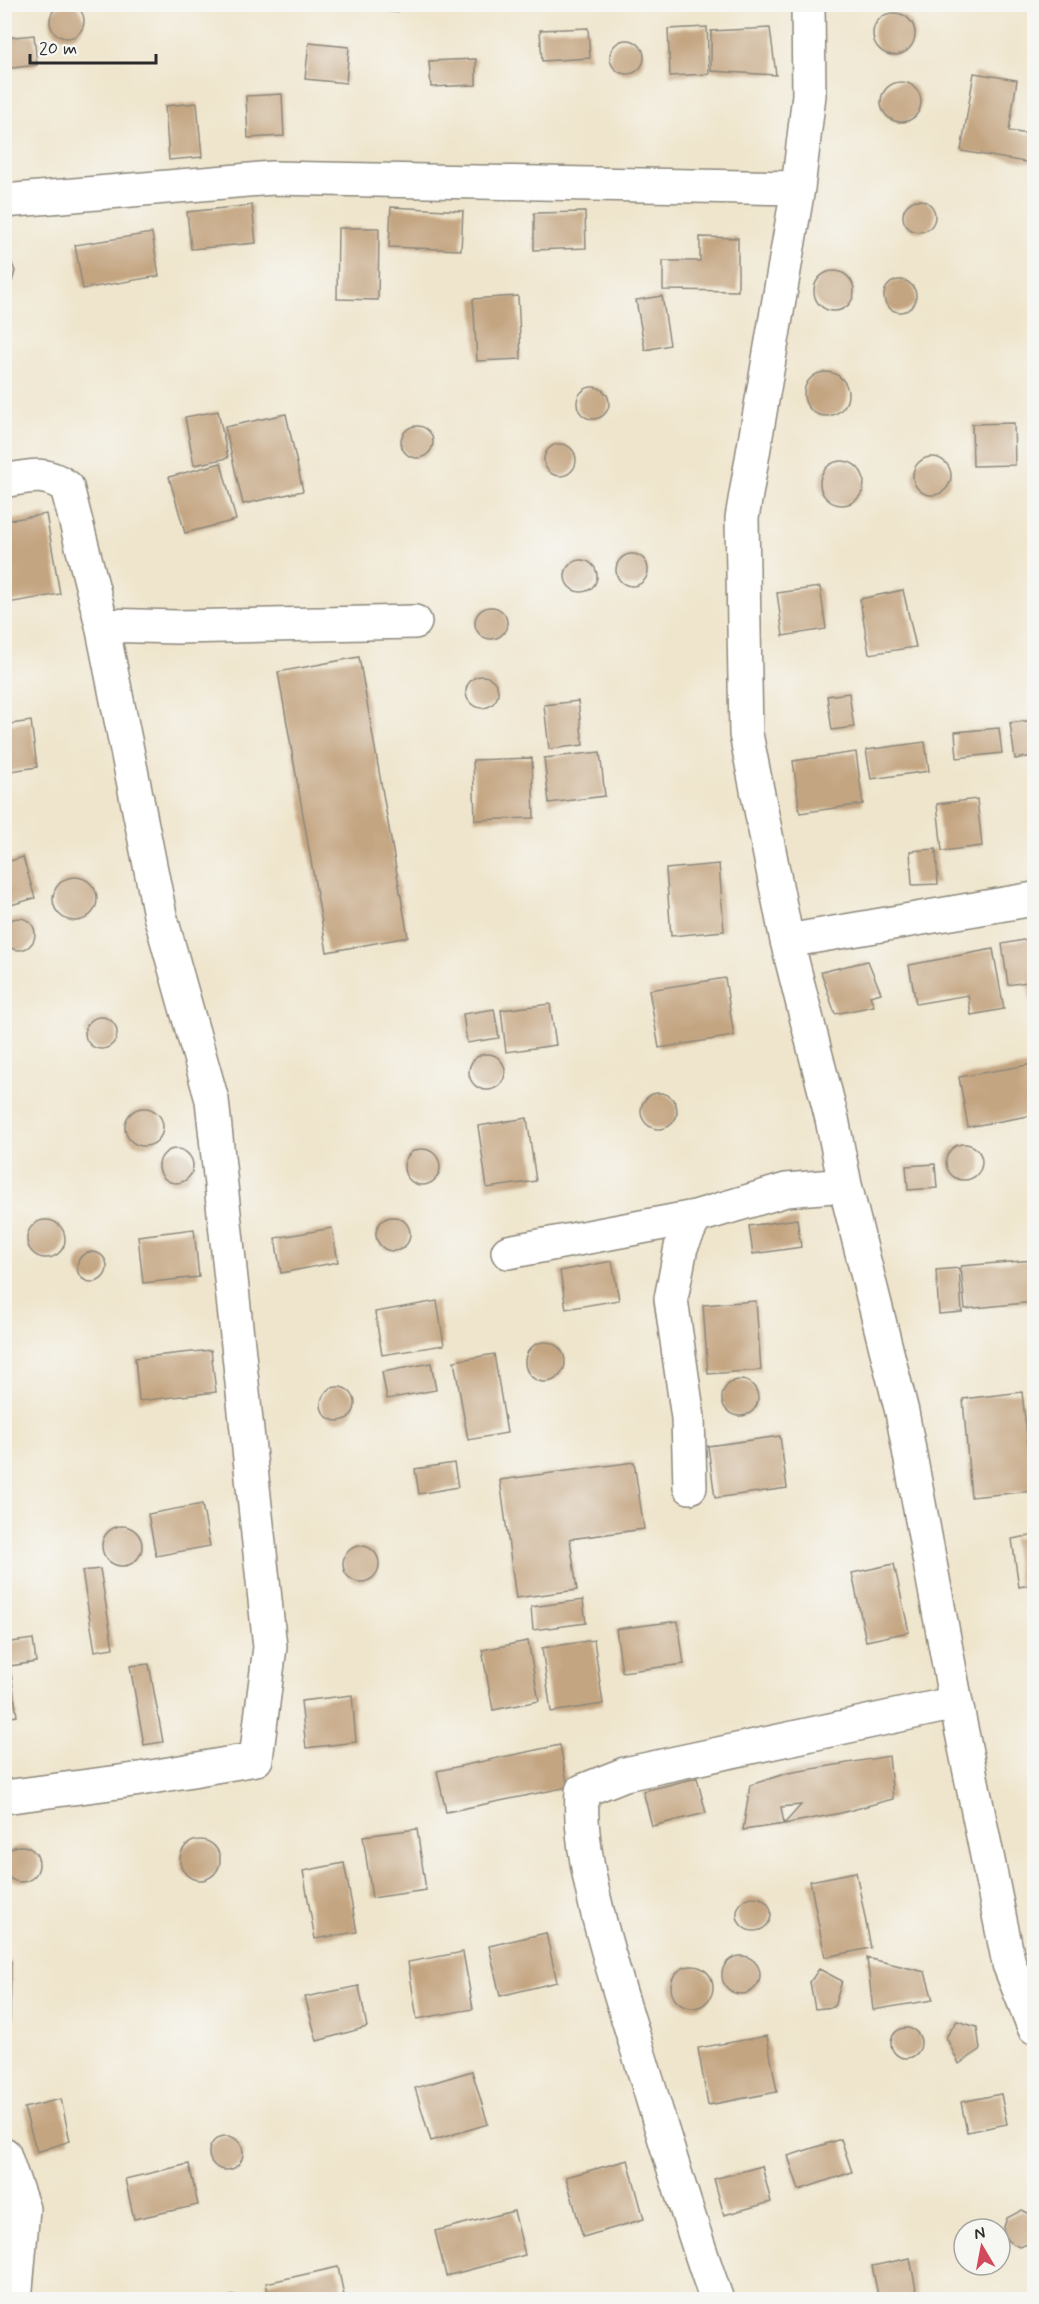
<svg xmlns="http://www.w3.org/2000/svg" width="1039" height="2304" font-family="Mynerve,sans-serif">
<rect width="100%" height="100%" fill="#f6f6f2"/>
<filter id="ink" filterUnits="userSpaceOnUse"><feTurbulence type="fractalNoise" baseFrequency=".0167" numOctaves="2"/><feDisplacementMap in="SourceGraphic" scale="12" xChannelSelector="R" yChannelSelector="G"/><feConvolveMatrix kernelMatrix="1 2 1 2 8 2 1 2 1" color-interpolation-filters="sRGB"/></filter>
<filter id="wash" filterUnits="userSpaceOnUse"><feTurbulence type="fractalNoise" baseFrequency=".008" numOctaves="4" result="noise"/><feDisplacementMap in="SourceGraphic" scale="24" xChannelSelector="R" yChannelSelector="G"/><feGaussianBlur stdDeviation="1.35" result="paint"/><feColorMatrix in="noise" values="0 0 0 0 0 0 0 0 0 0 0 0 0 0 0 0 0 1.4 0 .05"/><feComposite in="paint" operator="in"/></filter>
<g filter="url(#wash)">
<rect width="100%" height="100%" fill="#efe5cc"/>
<g id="blocks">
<path fill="#c4a581" d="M378,4h29l-10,8h-6z
M50 21a17 17 0 1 1 34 0a17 17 0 1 1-34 0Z
M873 34a21 21 0 1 1 42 0a21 21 0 1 1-42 0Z
M707,27l2,47 -39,2 -2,-47z
M588,28l2,30 -48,3 -2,-31z
M770,28l6,47 -65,-4v-40z
M34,35l3,30 -33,4v-31z
M610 57a17 17 0 1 1 34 0a17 17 0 1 1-34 0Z
M309,43l40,4 -3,36 -41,-4z
M476,59v26l-45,2 -2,-26z
M974,73l43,7 -8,51 25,4 -3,28 -70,-12z
M881 102a20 20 0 1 1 40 0a20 20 0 1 1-40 0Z
M282,94l2,42 -36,2 -2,-42z
M197,103l5,54 -33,3 -4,-54z
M903 216a16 16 0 1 1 32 0a16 16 0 1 1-32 0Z
M252,205l4,38 -65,6 -4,-37z
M391,207l72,4 -2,39 -72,-3z
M585,212l1,36 -52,2v-37z
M338,228h41l-1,72 -41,-1z
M152,233l7,43 -76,13 -8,-44z
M700,237l38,1v53l-75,-1v-29h37z
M4,257l7,4 4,10 -3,11 -8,6z
M814 291a20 20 0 1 1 40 0a20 20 0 1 1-40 0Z
M884 296a16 16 0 1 1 32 0a16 16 0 1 1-32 0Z
M518,296l3,63 -44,2 -4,-62z
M662,296l8,49 -25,5 -9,-50z
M804 394a22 22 0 1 1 44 0a22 22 0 1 1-44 0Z
M577 403a16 16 0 1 1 32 0a16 16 0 1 1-32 0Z
M218,411l10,47 -34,7 -9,-48z
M286,414l17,77 -60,13 -18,-77z
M1014,423l1,42 -42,1 -1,-42z
M401 442a16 16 0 1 1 32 0a16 16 0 1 1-32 0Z
M544 460a16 16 0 1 1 32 0a16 16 0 1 1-32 0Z
M913 476a19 19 0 1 1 38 0a19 19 0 1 1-38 0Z
M820 483a22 22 0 1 1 44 0a22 22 0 1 1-44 0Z
M221,463l15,57 -51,13 -16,-56z
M46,514l14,80 -52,9 -4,-20v-62z
M616 570a16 16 0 1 1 32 0a16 16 0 1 1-32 0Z
M565 576a16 16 0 1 1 32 0a16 16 0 1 1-32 0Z
M820,587l6,42 -43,7 -6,-43z
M903,590l13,57 -47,7 -9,-55z
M475 623a16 16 0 1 1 32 0a16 16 0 1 1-32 0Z
M359,657l49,280 -81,15 -49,-280z
M466 692a16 16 0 1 1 32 0a16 16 0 1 1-32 0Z
M849,693l5,34 -22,3 -5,-34z
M578,701l5,44 -34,4 -5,-44z
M1034,720v36l-19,3 -5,-36z
M31,721l6,46 -33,5v-47z
M999,728l3,25 -45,5 -2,-26z
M925,742l4,29 -58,8 -5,-29z
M600,752l5,44 -56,7 -5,-45z
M856,752l7,52 -63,9 -7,-52z
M532,758l2,60 -59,2 -2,-60z
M977,799l5,47 -40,5 -5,-47z
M936,849l2,35 -26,1 -2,-34z
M23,857l12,41 -31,9v-44z
M719,864l5,67 -53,5 -5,-67z
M53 899a22 22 0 1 1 44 0a22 22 0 1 1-44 0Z
M3 934a16 16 0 1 1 32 0a16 16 0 1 1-32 0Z
M1034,938v63l-4,1 -3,-20 -19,3 -6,-41z
M993,949l11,60 -33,6 -3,-20 -52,9 -7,-39z
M868,961l13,32 -11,3 4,10 -39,8 -14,-42z
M725,978l9,58 -75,12 -10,-58z
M550,1004l6,41 -50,7 -5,-42z
M494,1009l5,29 -32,5 -4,-29z
M85 1033a16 16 0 1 1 32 0a16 16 0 1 1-32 0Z
M469 1072a18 18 0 1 1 36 0a18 18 0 1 1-36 0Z
M1034,1064v51l-66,12 -9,-50z
M641 1111a18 18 0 1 1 36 0a18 18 0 1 1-36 0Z
M125 1127a19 19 0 1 1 38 0a19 19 0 1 1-38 0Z
M527,1118l9,63 -49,7 -9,-62z
M946 1162a18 18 0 1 1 36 0a18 18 0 1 1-36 0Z
M159 1166a17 17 0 1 1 34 0a17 17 0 1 1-34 0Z
M404 1167a18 18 0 1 1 36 0a18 18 0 1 1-36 0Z
M935,1164l2,24 -29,2 -2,-24z
M376 1234a17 17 0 1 1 34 0a17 17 0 1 1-34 0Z
M797,1219l4,28 -48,7 -4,-28z
M27 1239a19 19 0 1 1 38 0a19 19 0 1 1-38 0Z
M332,1228l6,34 -57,11 -6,-35z
M194,1229l5,48 -56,6 -5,-47z
M77 1267a15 15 0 1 1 30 0a15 15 0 1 1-30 0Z
M1034,1260v42l-69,7 -4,-43z
M612,1261l7,39 -53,9 -6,-38z
M959,1268l3,44 -23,2 -3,-44z
M437,1301l7,44 -62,10 -7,-43z
M756,1301l5,69 -53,4 -5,-69z
M525 1362a20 20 0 1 1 40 0a20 20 0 1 1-40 0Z
M211,1350l5,42 -77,9 -4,-43z
M494,1354l13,79 -39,7 -14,-79z
M431,1363l5,27 -49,9 -5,-27z
M722 1398a18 18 0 1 1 36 0a18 18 0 1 1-36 0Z
M321 1404a17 17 0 1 1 34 0a17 17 0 1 1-34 0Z
M1022,1392l11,99 -62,6 -8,-98z
M780,1436l7,52 -72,10 -7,-52z
M634,1462l10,67 -74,10 7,51 -61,8 -16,-118z
M454,1463l4,24 -39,7 -4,-25z
M202,1504l8,42 -54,10 -8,-42z
M102 1546a20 20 0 1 1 40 0a20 20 0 1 1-40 0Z
M1034,1535v49l-15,3 -7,-48z
M343 1564a18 18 0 1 1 36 0a18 18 0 1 1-36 0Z
M894,1564l15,68 -43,9 -14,-68z
M100,1569l13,79 -18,3 -13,-80z
M583,1600l3,23 -53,7 -2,-23z
M678,1621l6,43 -62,8 -6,-43z
M33,1639l3,23 -26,4 7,50 -13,2v-75z
M594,1640l9,64 -52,8 -9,-64z
M528,1641l11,60 -46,9 -11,-60z
M149,1664l14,78 -19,3 -14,-79z
M352,1695l4,47 -50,6 -5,-47z
M560,1745l8,42 -122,25 -9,-41z
M889,1756l4,43 -52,14 -57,11 17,-19 -20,2 3,17 -41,6 7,-45 38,-12z
M697,1778l9,35 -54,13 -9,-35z
M417,1829l9,61 -54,8 -9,-62z
M180 1860a20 20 0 1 1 40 0a20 20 0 1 1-40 0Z
M3 1864a18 18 0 1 1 36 0a18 18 0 1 1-36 0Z
M344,1863l13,69 -42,7 -12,-68z
M856,1872l15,76 -46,9 -15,-76z
M737 1914a17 17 0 1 1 34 0a17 17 0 1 1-34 0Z
M546,1933l11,49 -57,14 -11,-50z
M463,1952l10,57 -56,10 -9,-57z
M722 1975a19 19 0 1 1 38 0a19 19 0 1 1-38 0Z
M867,1958l58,14 8,28 -60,10z
M4,1961h7l-1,61h-6z
M671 1987a21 21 0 1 1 42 0a21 21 0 1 1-42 0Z
M819,1969l23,12 -8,26 -19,2 -5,-27z
M359,1986l8,41 -50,14 -12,-44z
M957,2021l20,6 3,23 -21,14 -13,-27z
M891 2043a15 15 0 1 1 30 0a15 15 0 1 1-30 0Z
M767,2036l10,56 -69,13 -10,-57z
M472,2071l16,53 -57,17 -16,-53z
M1001,2094l6,30 -40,8 -6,-30z
M61,2099l9,42 -33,11 -13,-44z
M209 2153a17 17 0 1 1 34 0a17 17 0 1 1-34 0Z
M841,2139l11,33 -53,18 -11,-34z
M628,2160l16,59 -61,18 -17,-60z
M189,2164l9,41 -64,14 -9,-40z
M762,2166l9,36 -47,13 -10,-36z
M1022,2210l12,6v26l-15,5 -11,-6 -5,-11 4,-12z
M514,2211l11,44 -79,21 -11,-45z
M910,2258l8,42h-39l-7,-34z
M338,2267l7,33h-75l-4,-17z
M235,2295l8,5h-21l4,-3z"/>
</g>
</g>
<g filter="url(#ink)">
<use href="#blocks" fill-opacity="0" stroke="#8d887c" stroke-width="1.5"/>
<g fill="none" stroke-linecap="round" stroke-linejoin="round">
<g stroke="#8d887c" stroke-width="36">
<path id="minor" d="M808,4l1,91 -11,93 -56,330 4,216 41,207 45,178 13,66 57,227 54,291 53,261 25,63
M4,201l268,-23 526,10
M4,481c26,-5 41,-10 63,6l35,138 58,290 52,185 58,547 -14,112 -122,21 -130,17
M102,625l75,2 238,-5
M787,941l247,-42
M508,1252l187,-35
M690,1487l-2,-69 -17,-119 10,-52 14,-30 91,-27 59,-5
M4,2154l19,55 -8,91
M717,2300c-30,-83 -54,-168 -80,-252 -22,-73 -60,-183 -55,-257l43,-17 331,-71"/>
</g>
<use href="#minor" stroke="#fff" stroke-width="33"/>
</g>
</g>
<rect width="1039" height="2304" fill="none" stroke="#f6f6f2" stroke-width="24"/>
<g transform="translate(982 2247) rotate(350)"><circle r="28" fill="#f6f6f2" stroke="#a5a5a2" stroke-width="1.5"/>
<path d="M0-4.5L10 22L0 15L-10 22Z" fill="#d1495b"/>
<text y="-9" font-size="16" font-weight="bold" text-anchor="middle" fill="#2b2b2b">N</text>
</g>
<path d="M30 54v9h126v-9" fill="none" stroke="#2b2b2b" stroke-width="3"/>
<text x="39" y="54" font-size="18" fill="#2b2b2b" stroke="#f6f6f2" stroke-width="4.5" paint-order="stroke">20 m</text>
</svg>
